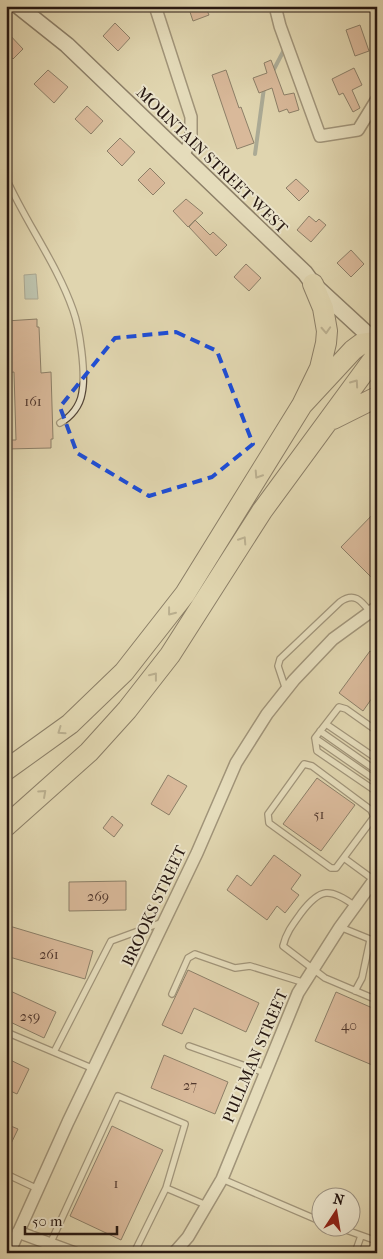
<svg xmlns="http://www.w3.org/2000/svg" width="383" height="1259" font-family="'IM FELL French Canon',serif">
<rect width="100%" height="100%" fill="#e0d5af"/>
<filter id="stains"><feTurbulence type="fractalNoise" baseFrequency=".004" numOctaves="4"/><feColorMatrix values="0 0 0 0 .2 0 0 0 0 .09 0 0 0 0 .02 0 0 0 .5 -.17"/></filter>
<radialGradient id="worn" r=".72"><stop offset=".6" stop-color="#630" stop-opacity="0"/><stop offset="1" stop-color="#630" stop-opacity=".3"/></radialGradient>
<path fill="#9ab5b7" stroke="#6c7675" d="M36,274l2,25h-13l-1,-24z"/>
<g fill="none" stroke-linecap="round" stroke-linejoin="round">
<path stroke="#6c7675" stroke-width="4" d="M272,73l13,-25
M255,154l9,-66"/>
</g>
<path fill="#d09782" stroke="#261711" d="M188,6h17l4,9 -16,6z
M115,23l15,15 -12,13 -15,-15z
M360,25l9,26 -14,5 -9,-26z
M6,31l17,18 -10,10 -7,-7z
M271,60l13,35 10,-2 5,17 -10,3 -2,-4 -8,3 -7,-24 -13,5 -6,-15 14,-5 -3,-10z
M354,68l8,17 -10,5 8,18 -7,4 -10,-19 -4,2 -7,-16z
M48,70l20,17 -14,16 -20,-19z
M226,70l13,38 2,-1 13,36 -17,6 -25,-74z
M87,106l16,15 -12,13 -16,-15z
M120,138l15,14 -13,14 -15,-15z
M150,168l15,15 -12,12 -15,-15z
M296,179l13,12 -10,10 -13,-13z
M186,199l17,14 -15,14 -15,-16z
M309,216l7,6 3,-3 7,6 -15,17 -14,-12z
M195,220l15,15 3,-3 14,13 -11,11 -27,-29z
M351,250l13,14 -13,13 -14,-14z
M246,264l15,14 -12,13 -15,-14z
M37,319v8h2l2,46 10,-1 2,67h-2v9l-45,1v-9h10l-2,-68 -8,1v-52z
M377,510v73l-36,-36z
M370,651l7,5v35l-14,20 -24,-18z
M168,775l19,11 -18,29 -18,-11z
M317,778l38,27 -34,46 -38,-27z
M112,816l11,9 -9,12 -11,-9z
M274,855l27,20 -10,14 8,6 -14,18 -8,-7 -10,14 -40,-30 10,-15 14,11z
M126,881v29l-57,1v-29z
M6,925l87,26 -8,28 -79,-23z
M188,970l71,33 -13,29 -52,-24 -12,26 -20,-9z
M6,989l50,23 -12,26 -38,-18z
M336,992l41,18v57l-62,-26z
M164,1055l64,27 -13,32 -64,-26z
M6,1058l23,11 -12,25 -11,-5z
M6,1124l12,5 -12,25z
M112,1126l51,24 -42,90 -51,-24z"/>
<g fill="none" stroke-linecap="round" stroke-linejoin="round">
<g stroke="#544638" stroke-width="8">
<path id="service" d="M6,178c20,45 51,86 67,132 7,19 13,64 9,83 -2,13 -11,24 -22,30
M286,690l-8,-24 2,-7 60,-57c14,-10 21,-2 30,10
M326,724l51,35
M320,731l57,40
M377,731l-31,-22 -7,-2 -24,31 2,13 60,41
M315,738l62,43
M304,764l8,2 59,44 3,7 -38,51h-5l-62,-45 -1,-9z
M344,858l30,22
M355,906c-25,-19 -35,-18 -54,7 -8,11 -15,20 -18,33l42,32 52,22
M340,927l37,15
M355,991l7,-13 8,-38
M172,994l16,-36 7,-4 40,14 15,-2 55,17
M6,1032l88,37
M189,1046l76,27
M54,1052l57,-111 52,-19
M6,1174l32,15
M222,1179l98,42
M335,1226l42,15
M50,1244l68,-148 67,28 -19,64
M134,1253l32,-65 40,17
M355,1253l6,-17"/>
</g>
<g stroke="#544638" stroke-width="14">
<path id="minor" d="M155,6l36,111v22l-8,18
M275,6l5,20 40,110 38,-6 19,-31
M18,1232l57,21
M9,1253l59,-131 129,-269 39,-90 31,-49 27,-34 39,-41 44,-32
M174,1253l14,-16 34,-58 76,-186 42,-66 37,-51"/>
</g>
<g stroke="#261711" stroke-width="18">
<path id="secondary" d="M18,6l49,39 238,228 8,11 64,59"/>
</g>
<g stroke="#261711" stroke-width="22">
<path id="motorway" d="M333,419l44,-22
M6,770l64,-46 54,-52 61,-78 117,-189 18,-37 6,-25 1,-12 -4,-23 -10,-24
M6,826l83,-74 38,-42 43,-55 92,-144 113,-154v-15l-14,2 -8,6 -51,55"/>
</g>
<use href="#service" stroke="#ebe4cb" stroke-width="5.5"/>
<use href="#minor" stroke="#ebe4cb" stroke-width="11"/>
<use href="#secondary" stroke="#ebe4cb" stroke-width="15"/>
<use href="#motorway" stroke="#e0d5af" stroke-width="20"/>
</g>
<defs><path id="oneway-chevron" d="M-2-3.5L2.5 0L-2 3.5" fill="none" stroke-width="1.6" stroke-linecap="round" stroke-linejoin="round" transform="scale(1.25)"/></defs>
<g stroke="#8c8068">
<use href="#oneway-chevron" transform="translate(326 330) rotate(87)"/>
<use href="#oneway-chevron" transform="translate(355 383) rotate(-55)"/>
<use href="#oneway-chevron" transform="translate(258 475) rotate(123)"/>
<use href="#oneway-chevron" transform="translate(243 540) rotate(-57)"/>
<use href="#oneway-chevron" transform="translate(171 612) rotate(128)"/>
<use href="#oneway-chevron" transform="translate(154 676) rotate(-52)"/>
<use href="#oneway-chevron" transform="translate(61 731) rotate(145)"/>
<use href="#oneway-chevron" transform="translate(43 793) rotate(-42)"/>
</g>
<path d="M0 0H383V1259H0ZM176,332l41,19 36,93 -41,33 -63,19 -72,-43 -17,-46 55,-69z" fill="#e0d5af" fill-opacity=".55" fill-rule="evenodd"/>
<path fill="none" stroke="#1d4ed8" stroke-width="4" stroke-dasharray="10 6" stroke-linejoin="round" d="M176,332l41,19 36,93 -41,33 -63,19 -72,-43 -17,-46 55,-69z"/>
<g text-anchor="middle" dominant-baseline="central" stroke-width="4" stroke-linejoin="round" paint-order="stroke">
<g font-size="14" fill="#50372d">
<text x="33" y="401">161</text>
<text x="319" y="814">51</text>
<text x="98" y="896">269</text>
<text x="49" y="954">261</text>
<text x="30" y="1016">259</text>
<text x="349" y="1025">40</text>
<text x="190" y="1085">27</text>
<text x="116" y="1183">1</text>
</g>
<g font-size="16" fill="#261711" stroke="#ebe4cb">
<text transform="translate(212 160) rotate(44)">MOUNTAIN STREET WEST</text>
<text transform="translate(154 906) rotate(-65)">BROOKS STREET</text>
<text transform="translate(255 1056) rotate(-67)">PULLMAN STREET</text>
</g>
</g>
<rect width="383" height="1259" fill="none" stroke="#e0d5af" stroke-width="25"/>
<rect x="8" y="8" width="368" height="1244" fill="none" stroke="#261711" stroke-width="2.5"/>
<rect x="12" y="12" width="358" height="1234" fill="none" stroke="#261711"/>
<g transform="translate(336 1212) rotate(12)"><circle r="24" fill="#ebe4cb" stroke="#9c9281"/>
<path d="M0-4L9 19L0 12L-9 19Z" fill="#8f2418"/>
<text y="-8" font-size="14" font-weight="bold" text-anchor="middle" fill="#261711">N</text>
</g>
<path d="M25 1226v8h92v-8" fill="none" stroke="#261711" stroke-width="2.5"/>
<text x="32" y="1226" font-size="15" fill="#261711" stroke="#ebe4cb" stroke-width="4" paint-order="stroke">50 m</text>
<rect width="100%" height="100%" filter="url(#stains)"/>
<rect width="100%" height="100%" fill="url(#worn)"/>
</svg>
